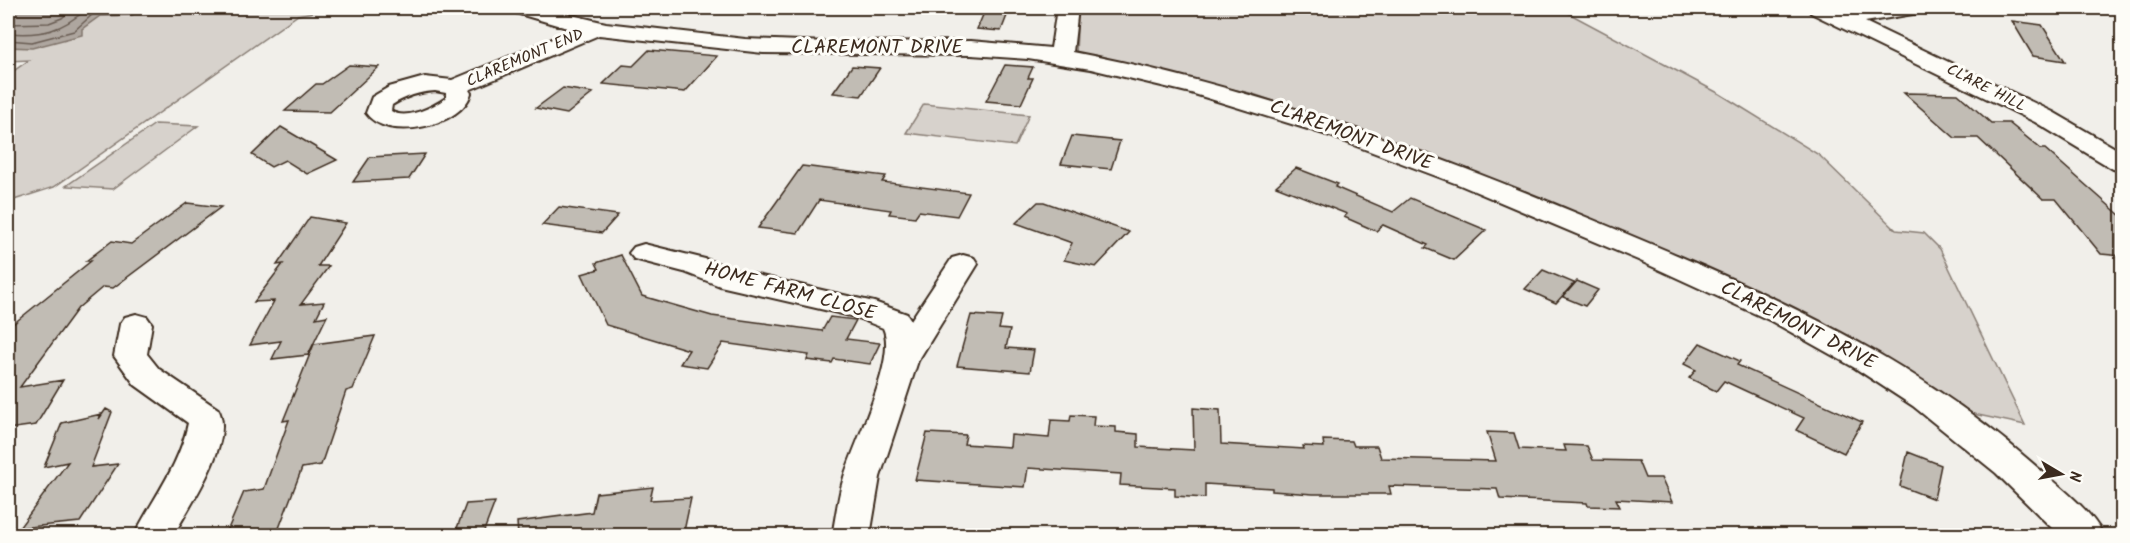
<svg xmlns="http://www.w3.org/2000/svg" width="2130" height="543" font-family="Kalam,sans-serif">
<rect width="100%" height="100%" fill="#f1efea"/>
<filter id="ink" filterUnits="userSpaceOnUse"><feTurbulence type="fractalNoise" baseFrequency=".0167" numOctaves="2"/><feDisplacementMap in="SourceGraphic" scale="12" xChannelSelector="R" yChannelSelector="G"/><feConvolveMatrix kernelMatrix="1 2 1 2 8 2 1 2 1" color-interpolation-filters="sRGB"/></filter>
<g filter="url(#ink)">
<path fill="#d7d2cc" stroke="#897e75" stroke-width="1.5" d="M8,8h326l-36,7 -244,172 -46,15v-127l21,-15 -21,1z
M1078,8h481l161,86 99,61 77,75 28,3 16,16 85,176 -61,-13 -486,-236 -121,-47 -107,-36 -174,-38z
M924,104l105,11 -14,31 -109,-13z
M155,124l43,2 -85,63 -47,-3z"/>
<path fill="#aea69f" stroke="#80746b" stroke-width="1.5" d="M8,8h137l-13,7 -32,1 -18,13v6l-50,13 -24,-1z"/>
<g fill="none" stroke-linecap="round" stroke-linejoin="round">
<path stroke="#695c52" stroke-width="1.5" d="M8,24l41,-1 13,-5 11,-10
M8,33c35,3 53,-2 80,-25
M8,40l24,2 42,-11 19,-17 40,-6"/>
</g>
<path fill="#c1bcb4" stroke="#3b2a1e" stroke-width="1.5" d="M986,8h24l-9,23 -24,-2z
M2012,21l30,4 23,36 -32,-5z
M649,50l68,6 -32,36 -82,-8 20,-19 10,1z
M349,65l30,2 -49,45 -45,-1 31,-27h6z
M1005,65l28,2 -5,11h5l-12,26 -35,-3z
M852,66l28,2 -19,28 -28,-3z
M563,88l30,5 -26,21 -31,-6z
M1904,93l54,1 33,29h18l32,26h4l77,68v39l-21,-2 -45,-55h-13l-65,-61h-23z
M281,127l56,33 -30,14 -22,-14 -14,7 -19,-12z
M1072,136l48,5 -9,28 -50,-5z
M425,154l-16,25 -56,3 17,-25z
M802,166l84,10 -4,6 87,11 -12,23 -38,-5 -4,6 -26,-3 2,-4 -72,-10 -21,33 -40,-5z
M1296,168l42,16 -3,3 58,25 17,-14 76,32 -32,30 -29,-12 3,-3 -45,-20 -7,6 -32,-14 3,-3 -71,-28z
M1038,202h6l85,30 -33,35 -32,-7 8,-17 -56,-20z
M187,203l34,4 -108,81 -10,-1 -25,21 -58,79 43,-7 -27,45 -28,4v-101l83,-67h-5l26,-20 19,3z
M559,207l59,8 -16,18 -60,-8z
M310,217l36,6 -28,43h11l-28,38 23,-2 -8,16 11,-2 -19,39 -36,4 9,-18 -31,4 24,-44 -20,1 29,-38 -6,1z
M621,255l21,41 70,20 110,15 8,-14 26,3 -10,19 34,4 -10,21 -36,-5 -2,4 -25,-3 2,-5 -86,-12 -16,25 -27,-4 9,-14 -83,-25 -24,-51 17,-5 -3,-6z
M1543,270l31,13 -18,20 -31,-14z
M1577,281l21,9 -13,16 -22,-9z
M971,315l31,2 -3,12 11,1 -4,18 28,2 -4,22 -73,-6z
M375,336l-22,53 -7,2 -25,74 -19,3 -26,68h-51l19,-44 20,-3 25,-69 -6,1 31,-77z
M1700,343l40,18 -3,4 125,57 -18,31 -48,-23 8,-12 -80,-37 -8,10 -27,-13 7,-8 -12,-6z
M1193,408l27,2 1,34 83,5 -1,-3 21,1 -1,-7 29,1 2,5h23l4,12 115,3 -9,-29 27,1 5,16 47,2 -2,-6 23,1 6,14 45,1 7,17h16l11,24 -56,-3 4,8 -32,-1 -1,-3 -87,-4 -3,-10 -108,-3 2,8h-78l-41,-3v-3l-67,-4v14l-30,-2v-8l-55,-3 1,-11 -93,-6 -3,19 -110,-7 12,-47 39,2 -2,9 46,3 1,-12 38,3 2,-18 19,1 1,-6 23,1 -1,10 23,1v5l22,2v13l56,3z
M106,409l6,3 -21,55 27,-3 -38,58 -61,6 49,-66 -24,5 18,-44 39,-9 -2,5z
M1908,452l33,13 -7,34 -34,-13z
M653,487l-3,13 41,-2 -8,38h-165l-1,-14 75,-10 4,-19z
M495,502l-13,34h-28l12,-32z"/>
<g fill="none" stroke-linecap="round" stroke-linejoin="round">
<g stroke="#3b2a1e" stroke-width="4">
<path id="minor" d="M514,8h28l64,15 139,16 83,3 143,-1 80,7 6,-40h21l-5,44c178,34 346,96 513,165 158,65 315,131 445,245 24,21 58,45 73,74h-44l-64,-63 -83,-67 -58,-38 -84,-47 -133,-61 -178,-75 -133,-50 -136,-42 -100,-24 -63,-10 -57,-4 -208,-2 -164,-18 -130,55 2,3c-8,33 -85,50 -105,20l6,-16 17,-10 36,-10 27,3 122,-50 -58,-17zM435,91l11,2v5c-13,9 -40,23 -55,13l1,-6c14,-9 27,-13 43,-14z
M1808,8h27l10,4 30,-4h46l-2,5 -54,9 188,90 69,40v19l-9,-2 -78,-47 -224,-109z
M644,244l61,15 34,12 135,31 33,12 4,6 41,-62 11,-3 11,3 4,6 -60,97 -38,116 -10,59h-38c4,-20 6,-40 12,-59 10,-34 54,-119 39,-149l-28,-11 -135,-31 -36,-14 -50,-13 -5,-6 5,-6z
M136,314l11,3 5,7 -5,30 12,15 59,40c18,31 -29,98 -45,127h-39c20,-40 45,-69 54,-113l-53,-38 -21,-29 6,-32 5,-7z"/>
</g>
<use href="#minor" fill="#fdfcf7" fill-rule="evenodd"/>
</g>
</g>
<g text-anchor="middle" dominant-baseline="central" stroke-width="6" stroke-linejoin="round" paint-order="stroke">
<g font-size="16" fill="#3b2a1e" stroke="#fdfcf7">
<text transform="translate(525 58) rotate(-23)">CLAREMONT END</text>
<text transform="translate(1986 88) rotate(27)">CLARE HILL</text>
</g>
<g font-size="20" fill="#3b2a1e" stroke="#fdfcf7">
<text x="877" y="48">CLAREMONT DRIVE</text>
<text transform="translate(1351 136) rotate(20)">CLAREMONT DRIVE</text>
<text transform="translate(790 292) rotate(15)">HOME FARM CLOSE</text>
<text transform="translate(1798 326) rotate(27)">CLAREMONT DRIVE</text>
</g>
</g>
<rect width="2130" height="543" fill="none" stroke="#fdfcf7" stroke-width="30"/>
<rect x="15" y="15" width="2100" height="513" fill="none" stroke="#3b2a1e" stroke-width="2" filter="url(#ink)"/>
<g transform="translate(2061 474) rotate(100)" stroke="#fdfcf7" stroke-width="4.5" paint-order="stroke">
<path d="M0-4.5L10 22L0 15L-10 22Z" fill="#3b2a1e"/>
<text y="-9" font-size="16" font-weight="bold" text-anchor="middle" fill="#3b2a1e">N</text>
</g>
</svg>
